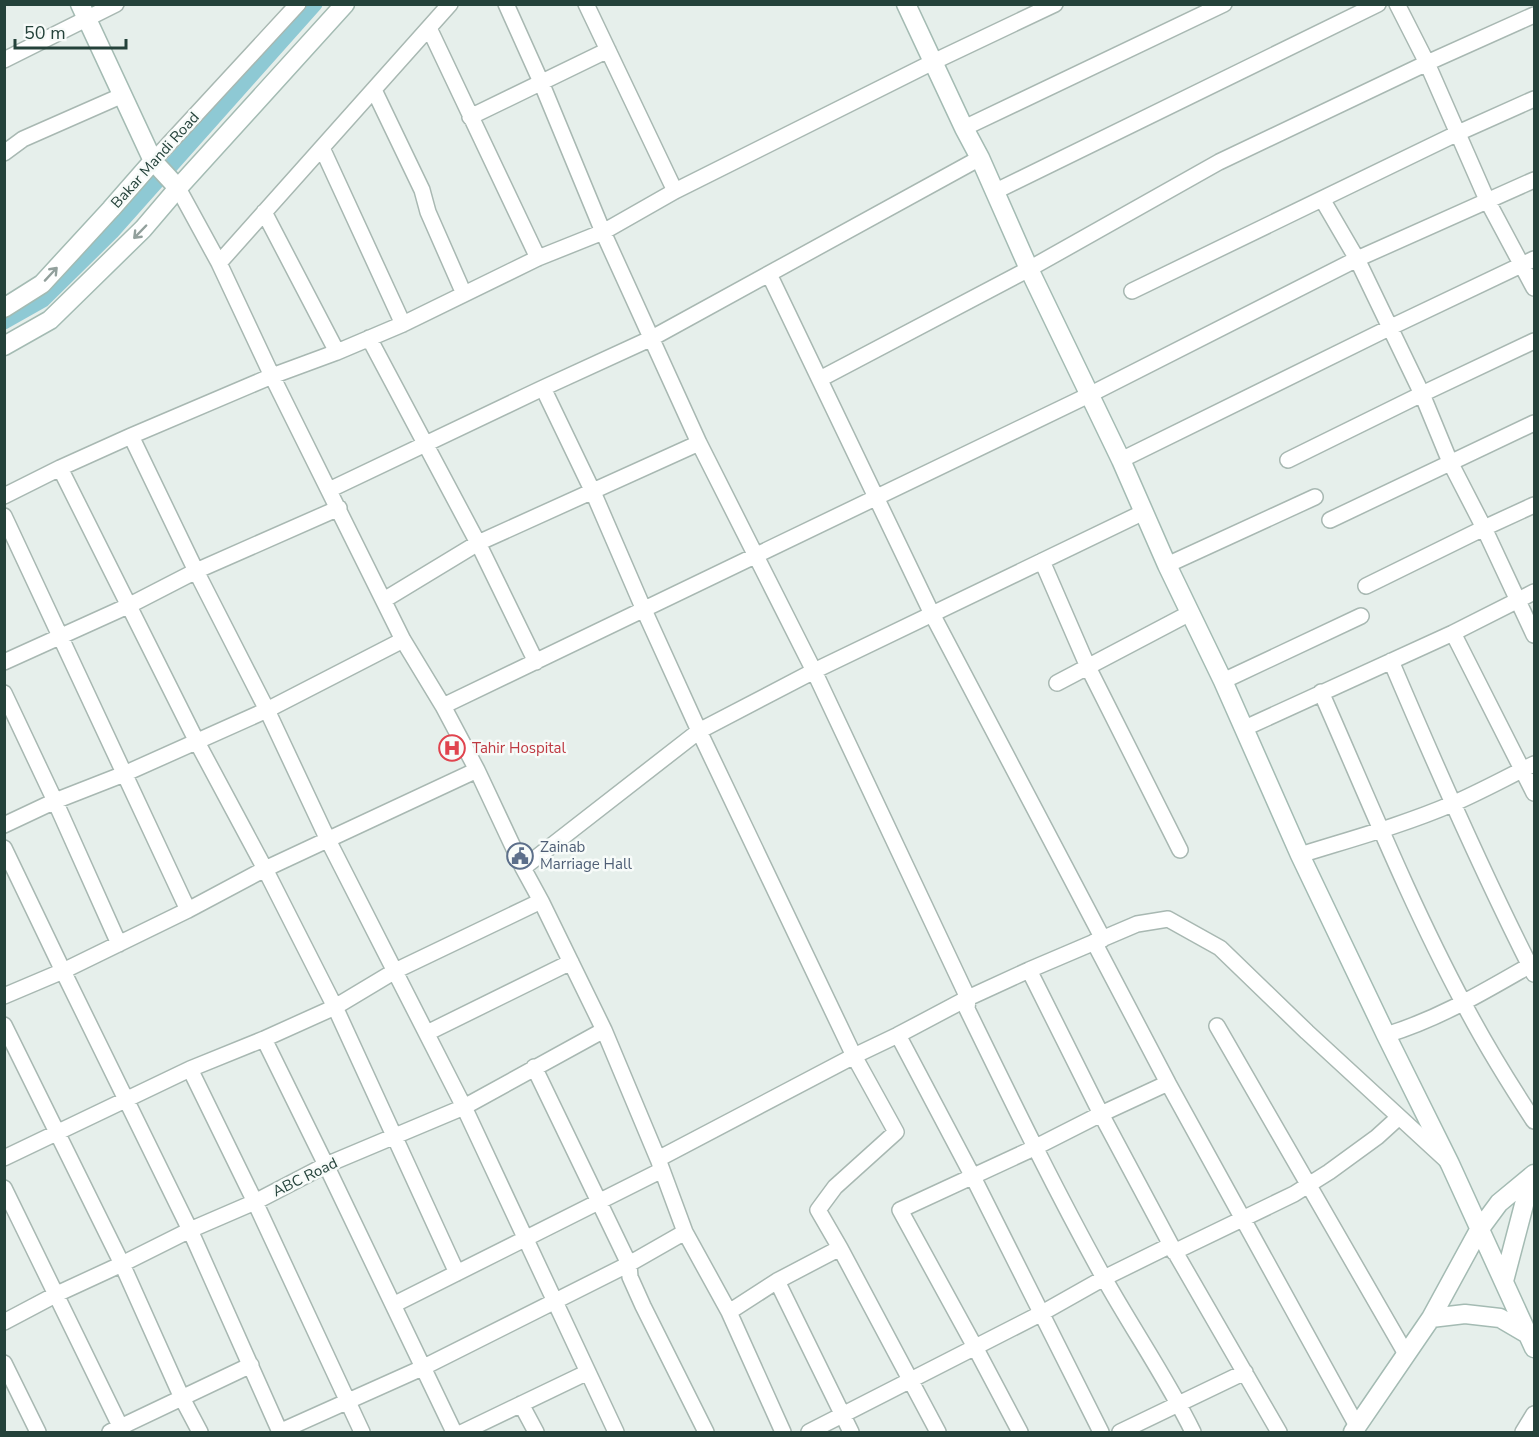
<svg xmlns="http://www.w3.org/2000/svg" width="1539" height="1437" font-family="'Nunito Sans',sans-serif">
<rect width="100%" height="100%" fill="#e6efeb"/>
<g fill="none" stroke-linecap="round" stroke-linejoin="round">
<path stroke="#8ec9d4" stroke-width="15" d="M4,322l39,-22 69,-68 203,-228"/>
<g stroke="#a8b8b2" stroke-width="18">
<path id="street" d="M506,4l35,78 62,150 96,211 115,228 154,327 -1,11c44,90 88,181 137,269 29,52 63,101 89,154
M586,4l89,187
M1397,4l30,59 60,137 47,88
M429,28l109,230
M4,60l112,-56
M374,90l48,100 6,22 36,82
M470,117l138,-67
M964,128l260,-124
M322,148l81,176
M4,153l19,-14 100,-44
M153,161l145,-157
M178,188l41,75 53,113 131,264 40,66 34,64 46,98
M994,192l384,-188
M1322,199l35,60 65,135 28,68 34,66 50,107
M264,212l73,140
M219,263l231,-259
M769,274l163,340 171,325
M1132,291l326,-158 76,-34
M369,338l109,205 58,119
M820,379l209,-110 190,-107 208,-99 107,-48
M543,388l50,104 51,118 55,121 155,325 42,76 -61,55 -17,23 22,38 -63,33 -48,31
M131,436l65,135 71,139 61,130 136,267 152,325
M1121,460l268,-132 145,-69
M1288,460l134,-66 112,-53
M60,468l137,274 68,127 70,138 122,266
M329,490l214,-102 109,-50 328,-180
M4,496l56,-28 71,-32 141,-60 65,-24 66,-28 135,-66 65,-26 72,-41 258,-129 122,-58
M1144,512l-330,159 -115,60 -176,137 18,33 63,129 54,129 196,-103 44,-21 70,-37 61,-28 108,-46 31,-5 52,29 87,84 138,127
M4,516l184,394
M1330,520l204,-97
M1042,561l46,106 92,183
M1167,565l148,-68
M1366,586l118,-58 50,-23
M384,600l94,-57 221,-100
M1453,633l81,160
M1391,661c45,106 91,211 143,313
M4,662l126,-57 66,-34 143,-63
M1223,681l138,-65
M1057,683l133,-70
M1321,692c46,104 89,211 143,312 21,40 45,79 70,117
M4,693l51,108 64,143
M443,706l646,-311 268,-136 177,-79
M1245,728l208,-95 81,-41
M4,825l51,-24 69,-27 143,-64 136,-70
M4,848l59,123 127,259 90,202
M1300,855c51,-16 103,-30 152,-51 28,-12 55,-27 82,-40
M1094,942l74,141
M1029,970l72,144 70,131 108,187
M4,996l59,-25 125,-61 77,-41 212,-99
M4,1025l118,239 60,134 18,34
M1217,1026l189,328
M427,1033l144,-71
M898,1035l74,140 129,257
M1386,1035c55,-17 99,-44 148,-72
M264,1039l62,126 128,267
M534,1067l95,197 1,13 13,29 63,126
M190,1069l65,133 107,230
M4,1158l186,-89 74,-30 71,-32 60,-36 146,-70
M4,1188l119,244
M685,1232l44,80 54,120
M840,1248l98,184
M1174,1252l120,-58 35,-22 48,-35 22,-20
M777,1281l74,151
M393,1305l269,-135
M4,1322l53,-28 65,-30 68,-34 65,-28 71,-37 138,-58 140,-77
M4,1363l34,69
M521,1404l15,28
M110,1432l141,-67
M279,1432l143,-64 207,-104 56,-32 -27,-73
M463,1432l125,-60
M809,1432l233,-119 62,-35 67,-33
M1020,1432l-45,-85 -75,-137 134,-62 67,-34 67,-31 189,343
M1120,1432l125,-60
M1523,1432l11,-18"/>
</g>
<g stroke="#a4bbb3" stroke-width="21">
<path id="secondary" d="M80,4l73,157 25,27
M906,4l58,124 16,30 49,111 92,191 46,105 56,116 77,174 86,180 64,129 84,184
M4,308l38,-24 69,-75 42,-48
M4,346l46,-26 93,-91 35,-41 167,-184
M1504,1281l27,-103
M1431,1318l34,-4 35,4 29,17
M1353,1432l78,-114 48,-88 20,-27 35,-29"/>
</g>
<use href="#street" stroke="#fff" stroke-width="15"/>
<use href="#secondary" stroke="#fff" stroke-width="18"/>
</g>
<defs><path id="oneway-shaft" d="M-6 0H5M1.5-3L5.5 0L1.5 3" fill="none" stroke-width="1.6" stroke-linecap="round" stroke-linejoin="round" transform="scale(1.5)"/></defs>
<g stroke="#92a09c">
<use href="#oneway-shaft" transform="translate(140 232) rotate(134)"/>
<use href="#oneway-shaft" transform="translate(51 274) rotate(-47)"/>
</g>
<defs>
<g id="hospital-ring" transform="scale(1.35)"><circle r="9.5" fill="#f7fbf9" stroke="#e0444e" stroke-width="1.5"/><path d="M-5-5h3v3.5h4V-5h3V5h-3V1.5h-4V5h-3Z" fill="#e0444e"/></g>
<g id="civic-ring" transform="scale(1.35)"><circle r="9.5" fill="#f7fbf9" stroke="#5c6f8a" stroke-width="1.5"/><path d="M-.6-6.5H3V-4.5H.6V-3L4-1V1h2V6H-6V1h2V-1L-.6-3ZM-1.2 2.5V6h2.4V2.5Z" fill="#5c6f8a"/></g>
</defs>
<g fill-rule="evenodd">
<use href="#hospital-ring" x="452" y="748"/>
<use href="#civic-ring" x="520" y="856"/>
</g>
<g text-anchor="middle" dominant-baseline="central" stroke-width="5" stroke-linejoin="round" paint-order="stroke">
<g font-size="15" fill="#24423a" stroke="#f7fbf9">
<text transform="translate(155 160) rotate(-48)">Bakar Mandi Road</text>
<text transform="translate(305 1177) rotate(-26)">ABC Road</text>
</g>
<g font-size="15" fill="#be3a42" stroke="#f7fbf9" text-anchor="start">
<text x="472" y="748">Tahir Hospital</text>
</g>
<g font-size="15" fill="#4e5e75" stroke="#f7fbf9" text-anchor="start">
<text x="540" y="847">Zainab<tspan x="540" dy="17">Marriage Hall</tspan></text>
</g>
</g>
<rect width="1539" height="1437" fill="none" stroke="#24423a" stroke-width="12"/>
<path d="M15 39v9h111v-9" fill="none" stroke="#24423a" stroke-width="3"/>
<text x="24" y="39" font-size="18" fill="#24423a" stroke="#f7fbf9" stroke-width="4.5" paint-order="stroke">50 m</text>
</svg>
